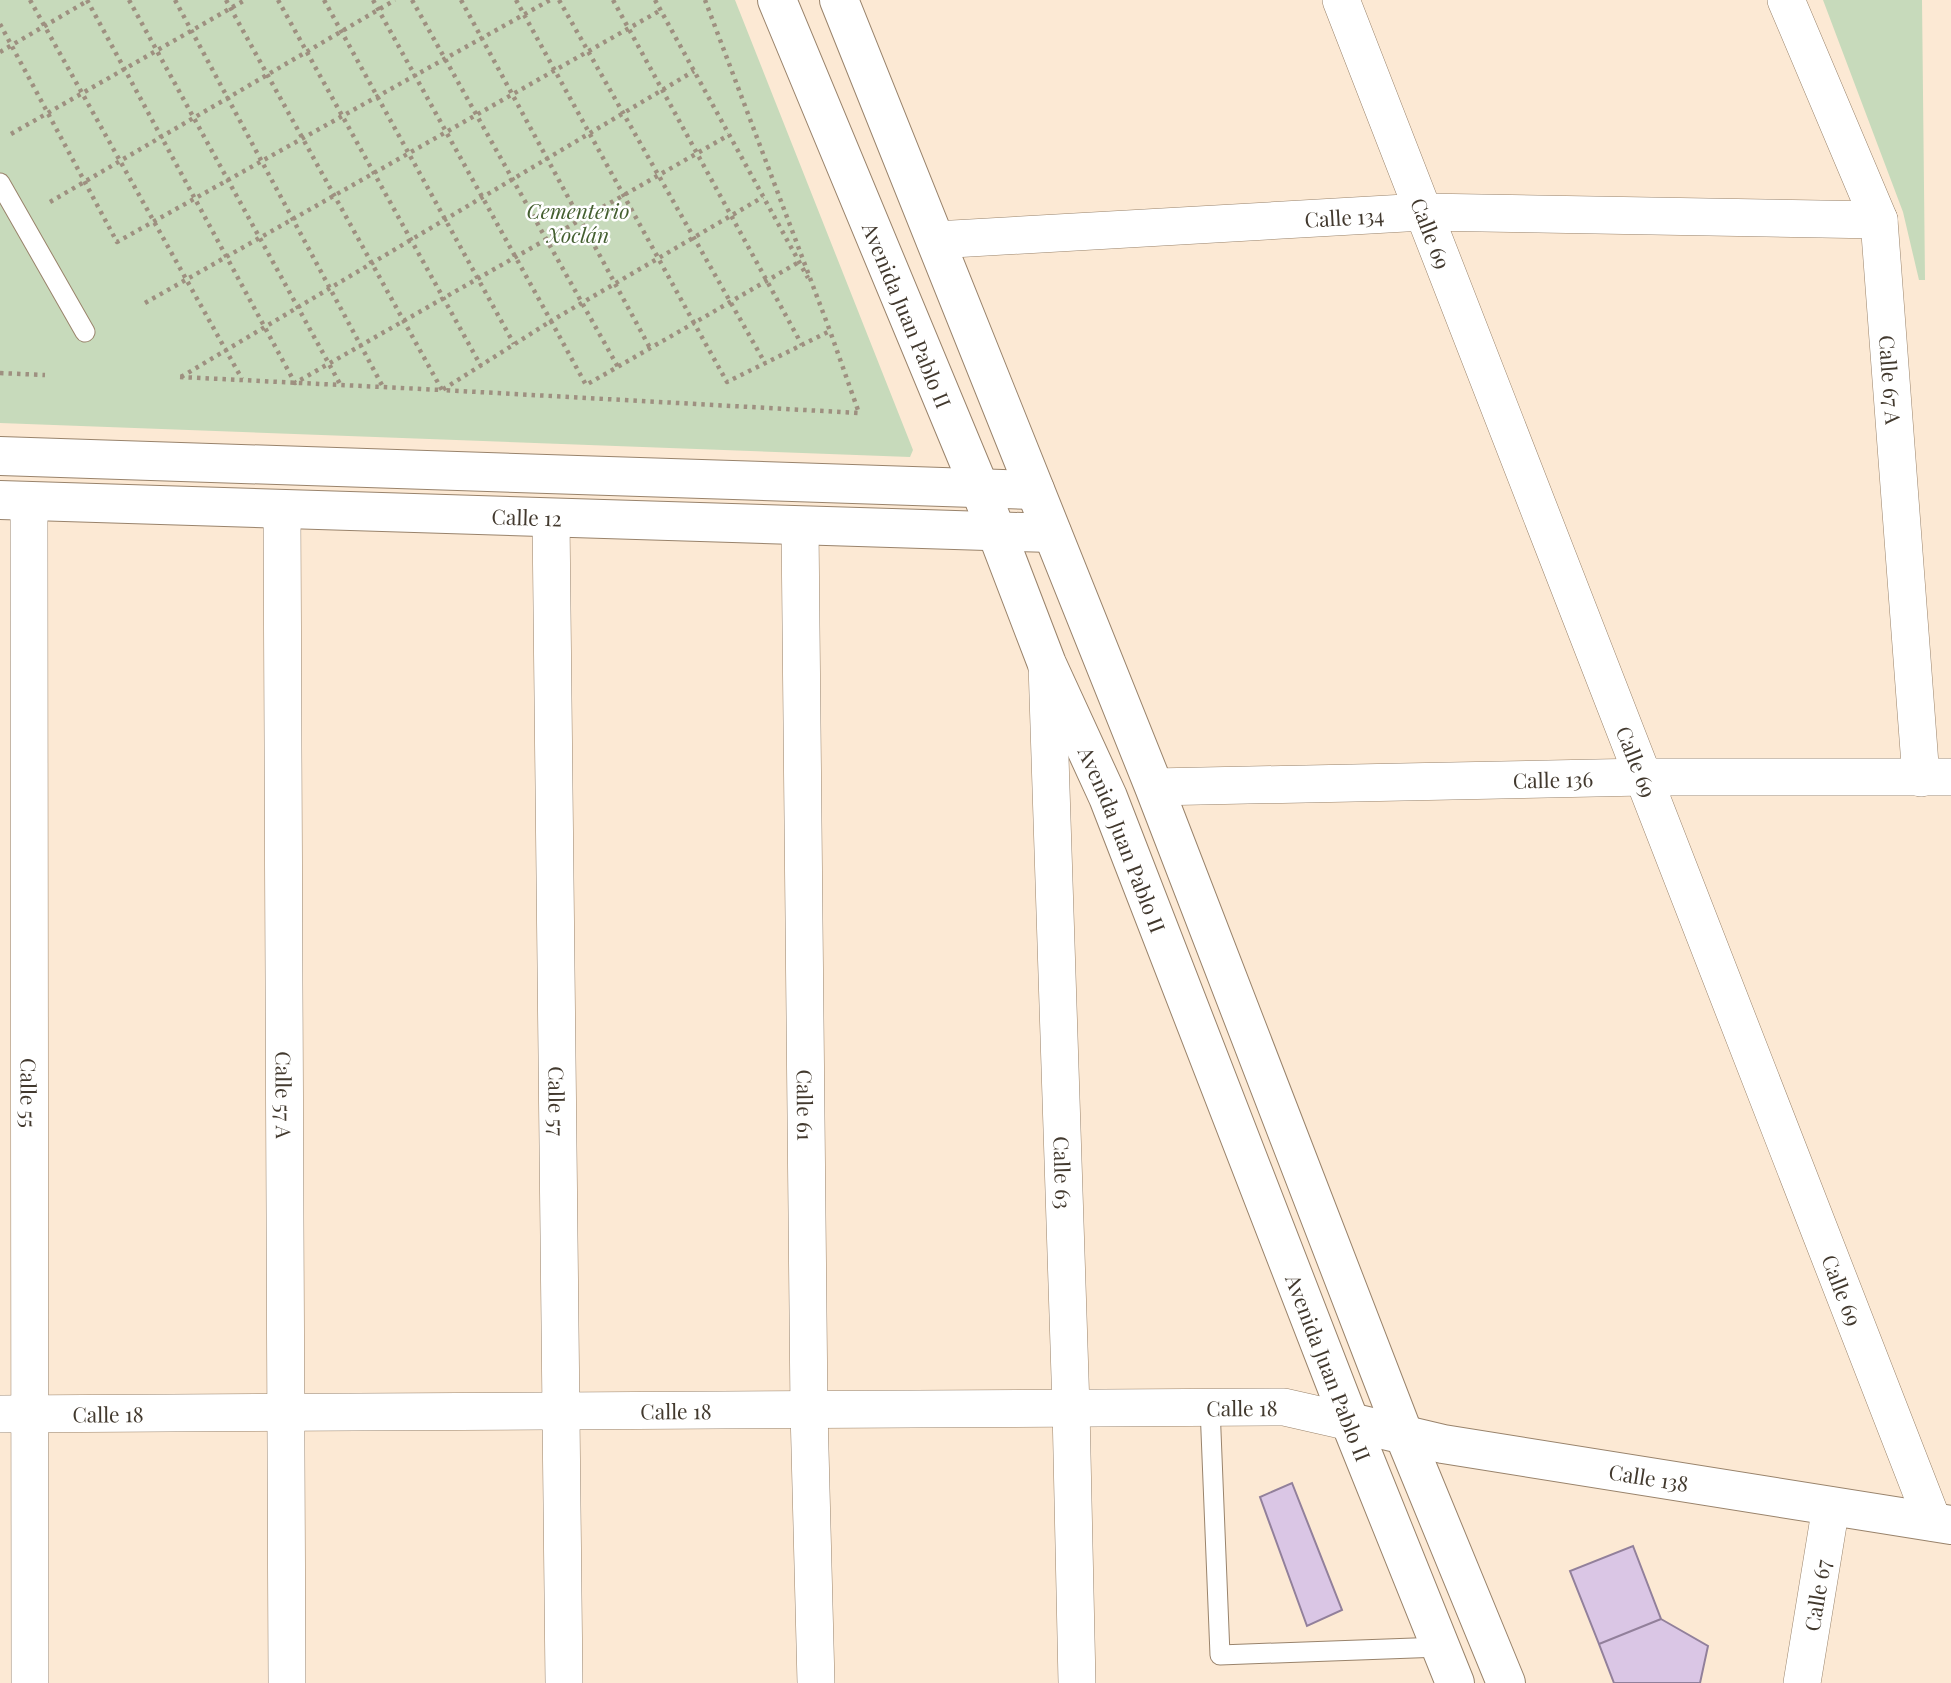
<svg xmlns="http://www.w3.org/2000/svg" width="1951" height="1683" font-family="'Playfair Display',serif">
<rect width="100%" height="100%" fill="#fce9d4"/>
<path fill="#c7dabb" d="M0,0h735l178,450 -3,7 -910,-34z
M1823,0h99l3,280h-6l-16,-68z"/>
<path fill="#dac6e5" stroke="#92809b" stroke-width="2" d="M1292,1483l50,127 -35,16 -47,-129z
M1633,1546l28,73 -62,25 -29,-73z
M1661,1619l47,27 -8,37h-86l-15,-39z"/>
<g fill="none" stroke-linecap="round" stroke-linejoin="round">
<g stroke="#99836b" stroke-width="21">
<path id="service" d="M0,183l85,149
M1210,1407l10,248 221,-8"/>
</g>
<g stroke="#99836b" stroke-width="38">
<g id="minor">
<path id="s1" d="M1341,0l592,1522"/>
<path id="s2" d="M1786,0l93,220 42,558"/>
<path id="s3" d="M935,240l488,-28 456,8"/>
<path id="s4" d="M29,501l1,1182"/>
<path id="s5" d="M282,509l5,1174"/>
<path id="s6" d="M551,518l13,1165"/>
<path id="s7" d="M800,526l9,884 7,273"/>
<path id="s8" d="M1047,664l24,744 6,275"/>
<path id="s9" d="M1154,787l490,-10h307"/>
<path id="s10" d="M0,1414l1284,-7 66,15"/>
<path id="s11" d="M1802,1683l29,-177"/>
</g>
</g>
<g stroke="#99836b" stroke-width="40">
<g id="tertiary">
<path d="M0,456l1035,34"/>
<path id="s12" d="M0,500l1052,33"/>
<path id="s13" d="M1350,1422l93,22 508,81"/>
</g>
</g>
<g stroke="#99836b" stroke-width="40">
<g id="secondary">
<path id="s14" d="M777,0l203,489 67,175 61,133 242,625 105,261"/>
<path d="M839,0l315,787 250,648 102,248"/>
</g>
</g>
<path stroke="#9e9080" stroke-width="4.5" stroke-dasharray="3.5 5" stroke-linecap="butt" d="M30,0l212,379
M87,0l208,383 434,-248
M129,0l211,384
M175,0l208,387
M226,0l216,390 417,23 -29,-82
M278,0l203,366
M324,0l190,344
M373,0l178,321 212,-124
M412,0l206,367
M461,0l189,348
M516,0l178,323 105,-61
M559,0l206,363
M613,0l189,345
M655,0l153,278
M0,24l117,218 433,-242
M0,52l89,-52
M11,134l234,-134
M50,202l345,-202
M145,303l516,-293
M0,373l45,2
M180,377l262,13 109,-69 35,64 108,-62 33,59 103,-51 -125,-331
M181,377l513,-306"/>
<use href="#service" stroke="#fff" stroke-width="19"/>
<use href="#minor" stroke="#fff" stroke-width="37"/>
<use href="#tertiary" stroke="#fff" stroke-width="38"/>
<use href="#secondary" stroke="#fff" stroke-width="38"/>
</g>
<g text-anchor="middle" dominant-baseline="central" stroke-width="5" stroke-linejoin="round" paint-order="stroke">
<g font-size="21" font-style="italic" fill="#445f30" stroke="#fff">
<text x="578" y="210">Cementerio<tspan x="578" dy="24">Xoclán</tspan></text>
</g>
<g font-size="21" fill="#42392e" stroke="#fff">
<text stroke="none"><textPath href="#s3" startOffset="410">Calle 134</textPath></text>
<text stroke="none"><textPath href="#s1" startOffset="250">Calle 69</textPath></text>
<text stroke="none"><textPath href="#s14" startOffset="341">Avenida Juan Pablo II</textPath></text>
<text stroke="none"><textPath href="#s2" startOffset="399">Calle 67 A</textPath></text>
<text stroke="none"><textPath href="#s12" startOffset="527">Calle 12</textPath></text>
<text stroke="none"><textPath href="#s1" startOffset="817">Calle 69</textPath></text>
<text stroke="none"><textPath href="#s9" startOffset="399">Calle 136</textPath></text>
<text stroke="none"><textPath href="#s14" startOffset="908">Avenida Juan Pablo II</textPath></text>
<text stroke="none"><textPath href="#s4" startOffset="592">Calle 55</textPath></text>
<text stroke="none"><textPath href="#s5" startOffset="586">Calle 57 A</textPath></text>
<text stroke="none"><textPath href="#s6" startOffset="583">Calle 57</textPath></text>
<text stroke="none"><textPath href="#s7" startOffset="579">Calle 61</textPath></text>
<text stroke="none"><textPath href="#s8" startOffset="509">Calle 63</textPath></text>
<text stroke="none"><textPath href="#s1" startOffset="1384">Calle 69</textPath></text>
<text stroke="none"><textPath href="#s14" startOffset="1475">Avenida Juan Pablo II</textPath></text>
<text stroke="none"><textPath href="#s10" startOffset="1242">Calle 18</textPath></text>
<text stroke="none"><textPath href="#s10" startOffset="676">Calle 18</textPath></text>
<text stroke="none"><textPath href="#s10" startOffset="108">Calle 18</textPath></text>
<text stroke="none"><textPath href="#s13" startOffset="304">Calle 138</textPath></text>
<text stroke="none"><textPath href="#s11" startOffset="89">Calle 67</textPath></text>
</g>
</g>
</svg>
